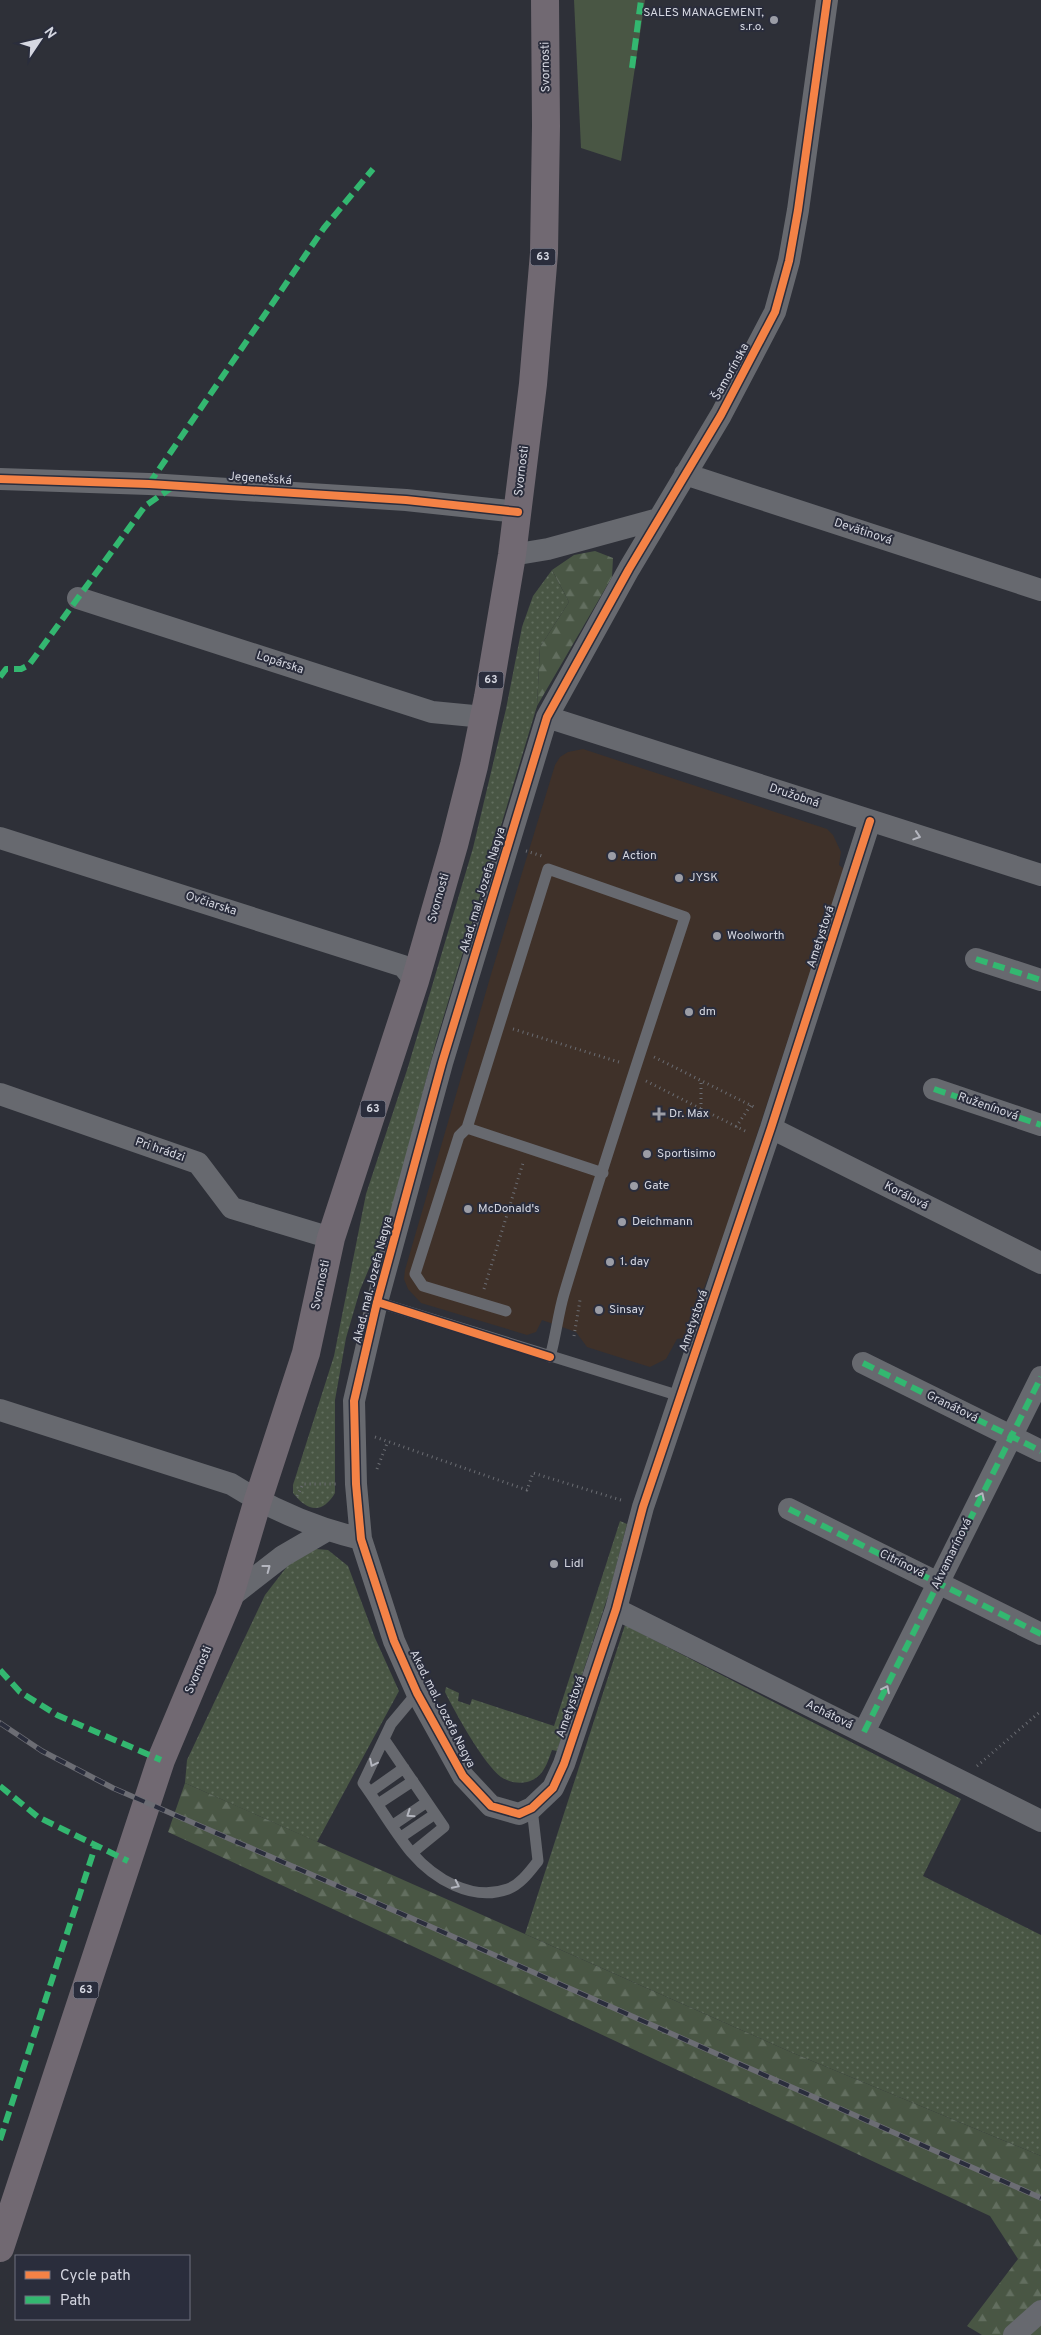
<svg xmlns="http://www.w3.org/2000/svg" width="1041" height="2335" font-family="Overpass,sans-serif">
<defs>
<pattern id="grass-dots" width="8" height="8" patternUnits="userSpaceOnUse" patternTransform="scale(1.25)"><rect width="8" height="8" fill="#495644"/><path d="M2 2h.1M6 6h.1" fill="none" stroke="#626e5f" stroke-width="1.8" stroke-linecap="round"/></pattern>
<pattern id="forest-firs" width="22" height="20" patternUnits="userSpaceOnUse" patternTransform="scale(1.25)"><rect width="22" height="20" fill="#495644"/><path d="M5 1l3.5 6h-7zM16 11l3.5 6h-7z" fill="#626e5f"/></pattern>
</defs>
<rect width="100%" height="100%" fill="#2e3038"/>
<path fill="#3f3129" d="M583,749l244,80 6,6 8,17 -2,13 5,4 -125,381 -35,88 -7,1 -11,20 -16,8 -63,-20 -11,-15 -34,-12 -6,12 -9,3 -106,-32 -13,-14 -4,-10 1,-9 87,-299 63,-206 5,-8 8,-5z"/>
<path fill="url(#grass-dots)" d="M552,570l17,32 -29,45 -3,59 -101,336 -47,179 -29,69 -14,48 -11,62v93c-13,22 -28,18 -42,0v-8l41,-129 32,-162 42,-127 65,-219 33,-139 16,-82 11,-31z
M620,1521l7,3 -17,66 -53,161 -5,-1c-5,14 -9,28 -25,32 -9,2 -18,0 -26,-5 -18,-14 -45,-63 -56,-85l1,-5 13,6 -1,8 12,4 2,-6 82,27z
M316,1549l12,1 20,16 27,72 24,53 -82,151 -132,-59 2,-23 78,-165 27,-35z
M625,1625l336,174 -38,77 118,59v221l-248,-103 -268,-119z"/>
<path fill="url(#forest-firs)" d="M595,551l18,7 -1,19 -75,129 3,-59 29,-45 -17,-32 22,-15z
M185,1783l608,270 248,103v179h-59l-15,-9 51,-67 -28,-43 -822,-384z"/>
<path fill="#495644" d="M574,0h71l-24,161 -40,-13z"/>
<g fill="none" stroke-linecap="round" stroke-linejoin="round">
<path stroke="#6b6d73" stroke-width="3" stroke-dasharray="1 4" stroke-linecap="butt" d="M526,851l16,5
M513,1029l109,34
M654,1057l102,51
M646,1081l101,51
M701,1109v-29
M736,1127l15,-22
M484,1289l39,-126
M574,1336l6,-36
M375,1437l152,53 6,-17 91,28
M377,1469l11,-28
M297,1496l6,-12h33
M977,1766l64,-55"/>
<path stroke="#67696f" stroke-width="11" d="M467,1128l-8,8 -44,138 8,12 83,25
M377,1302l303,94
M550,1357c6,-21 8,-43 14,-63 38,-127 80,-252 121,-377l-137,-48 -81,259 136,45
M417,1693l-26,31 -28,59c16,22 30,47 48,69 23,27 61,50 97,37 13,-5 22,-18 30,-28l-6,-53
M384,1739l60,88 -32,26
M370,1792l34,-24
M378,1804l35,-23
M393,1825l34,-23
M401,1837l34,-23"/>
<path stroke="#67696f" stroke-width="22" d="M827,0l-29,210 -9,51 -14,51 -54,103 -92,154 -82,148 -105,346 -65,239 -23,99 2,83 5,55 33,102 23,52 46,83 28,30 28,8 13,-6 21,-20 11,-24 52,-155 27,-102 128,-379 99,-307
M685,474l356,116
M0,479l149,5 257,16 112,12
M512,555l36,-6 110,-30
M78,598l354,114 52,5
M547,717l494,158
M0,838l403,128 12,15
M976,959l65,21
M934,1089l107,36
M0,1094l198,69 34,45 99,30
M771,1128l270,135
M863,1363l178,88
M0,1410l231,74c40,25 84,44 130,55
M789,1509l252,125
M229,1598l54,-42 43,-25
M616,1609l425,212
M864,1732l177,-355
M1014,2335l27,-24"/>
<path stroke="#716972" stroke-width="28" d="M0,2248l161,-488 68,-162 29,-98 48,-147 25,-115 84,-257 39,-136 20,-79 14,-69 24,-142 21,-171 11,-131 2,-127 -1,-126"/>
<g stroke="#6c6d74" stroke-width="5.5">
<path id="rail" d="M0,1723l42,28 71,37 305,133 623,277"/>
</g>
<use href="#rail" stroke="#2a2d3c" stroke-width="4" stroke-dasharray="11" stroke-linecap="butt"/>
<path stroke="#33b770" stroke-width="6" stroke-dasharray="12 6" stroke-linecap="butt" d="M632,68l9,-68
M149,484l175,-256 49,-59
M0,677l6,-8h15l8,-4 116,-159 29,-20
M976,959l65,21
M934,1089l107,36
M863,1363l178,88
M789,1509l252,125
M0,1670l20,22 37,23 104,45
M864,1732l177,-355
M0,1786l38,31 90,44
M0,2140l96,-296"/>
<g stroke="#2a2d3c" stroke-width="11">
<path id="cycleway" d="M827,0l-29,210 -9,51 -14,51 -54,103 -92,154 -82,148 -105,346 -65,239 -23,99 2,83 5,55 33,102 23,52 46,83 28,30 28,8 13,-6 21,-20 11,-24 52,-155 27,-102 128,-379 99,-307
M0,479l149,5 257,16 112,12
M377,1302l173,55"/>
</g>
<use href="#cycleway" stroke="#f48246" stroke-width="8"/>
</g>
<defs><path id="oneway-chevron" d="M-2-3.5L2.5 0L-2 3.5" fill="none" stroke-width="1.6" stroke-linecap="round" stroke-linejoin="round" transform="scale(1.25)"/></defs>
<g stroke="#b4b6bf">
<use href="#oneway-chevron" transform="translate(917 836) rotate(18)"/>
<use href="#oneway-chevron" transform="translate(981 1496) rotate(-64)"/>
<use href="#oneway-chevron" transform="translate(267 1568) rotate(-37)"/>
<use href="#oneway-chevron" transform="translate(886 1689) rotate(-64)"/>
<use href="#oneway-chevron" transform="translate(373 1763) rotate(116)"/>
<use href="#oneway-chevron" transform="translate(410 1814) rotate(146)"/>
<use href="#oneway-chevron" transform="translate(456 1885) rotate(26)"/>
</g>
<g fill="#9b9da6" stroke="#2a2d3c" stroke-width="2">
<circle cx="774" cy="20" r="5"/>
<circle cx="612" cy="856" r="5"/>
<circle cx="679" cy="878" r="5"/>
<circle cx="717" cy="936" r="5"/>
<circle cx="689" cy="1012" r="5"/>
<path d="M656.5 1106.5h5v5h5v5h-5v5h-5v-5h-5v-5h5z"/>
<circle cx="647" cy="1154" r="5"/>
<circle cx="634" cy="1186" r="5"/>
<circle cx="468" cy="1209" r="5"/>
<circle cx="622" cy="1222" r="5"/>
<circle cx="610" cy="1262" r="5"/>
<circle cx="599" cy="1310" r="5"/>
<circle cx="554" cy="1564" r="5"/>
</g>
<g text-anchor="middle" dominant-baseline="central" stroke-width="4" stroke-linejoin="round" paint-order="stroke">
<g fill="#2a2d3c" stroke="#a2a4b0" stroke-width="1">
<rect x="530.5" y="248.5" width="25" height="17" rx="4"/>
<rect x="478.5" y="671.5" width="25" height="17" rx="4"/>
<rect x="360.5" y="1100.5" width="25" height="17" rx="4"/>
<rect x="73.5" y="1981.5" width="25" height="17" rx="4"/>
</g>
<g font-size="11" font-weight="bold" fill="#d5d7e1">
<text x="543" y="257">63</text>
<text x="491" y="680">63</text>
<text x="373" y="1109">63</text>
<text x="86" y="1990">63</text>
</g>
<g font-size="12" fill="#d5d7e1" stroke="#2a2d3c" text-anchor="start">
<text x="764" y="13" text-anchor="end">SALES MANAGEMENT,<tspan x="764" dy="14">s.r.o.</tspan></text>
<text x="622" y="856">Action</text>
<text x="689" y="878">JYSK</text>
<text x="727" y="936">Woolworth</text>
<text x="699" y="1012">dm</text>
<text x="669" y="1114">Dr. Max</text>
<text x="657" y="1154">Sportisimo</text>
<text x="644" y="1186">Gate</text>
<text x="478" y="1209">McDonald's</text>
<text x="632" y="1222">Deichmann</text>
<text x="620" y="1262">1. day</text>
<text x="609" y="1310">Sinsay</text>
<text x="564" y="1564">Lidl</text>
</g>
<g font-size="12" fill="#d5d7e1" stroke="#2a2d3c">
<text transform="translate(546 67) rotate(-91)">Svornosti</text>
<text transform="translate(731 372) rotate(-61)">Šamorínska</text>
<text transform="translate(522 471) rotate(-83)">Svornosti</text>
<text transform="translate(260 479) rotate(4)">Jegenešská</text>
<text transform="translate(863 532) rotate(18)">Devätinová</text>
<text transform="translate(280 663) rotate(18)">Lopárska</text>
<text transform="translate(794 796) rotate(18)">Družobná</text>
<text transform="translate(483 890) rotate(-73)">Akad. mal. Jozefa Nagya</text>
<text transform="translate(439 898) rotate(-74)">Svornosti</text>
<text transform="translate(211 904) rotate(18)">Ovčiarska</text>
<text transform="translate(821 937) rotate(-72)">Ametystová</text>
<text transform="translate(988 1107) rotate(19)">Ruženínová</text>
<text transform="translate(160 1150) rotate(19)">Pri hrádzi</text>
<text transform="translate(906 1196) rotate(27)">Korálová</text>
<text transform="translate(373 1280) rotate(-76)">Akad. mal. Jozefa Nagya</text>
<text transform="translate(321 1285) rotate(-78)">Svornosti</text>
<text transform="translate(694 1321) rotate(-71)">Ametystová</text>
<text transform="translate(952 1407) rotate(26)">Granátová</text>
<text transform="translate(952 1554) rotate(-64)">Akvamarínová</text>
<text transform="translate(902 1564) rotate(26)">Citrínová</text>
<text transform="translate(199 1670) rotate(-67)">Svornosti</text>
<text transform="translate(571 1707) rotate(-71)">Ametystová</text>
<text transform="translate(442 1709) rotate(63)">Akad. mal. Jozefa Nagya</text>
<text transform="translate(829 1715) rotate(26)">Achátová</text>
</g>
</g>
<rect x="15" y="2255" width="175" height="65" fill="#2a2d3c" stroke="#6e717e"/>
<rect x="25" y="2271" width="25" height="8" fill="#f48246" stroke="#6e717e"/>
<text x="60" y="2280" font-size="15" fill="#d5d7e1">Cycle path</text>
<rect x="25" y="2296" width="25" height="8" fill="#33b770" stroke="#6e717e"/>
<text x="60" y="2305" font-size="15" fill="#d5d7e1">Path</text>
<g transform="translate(40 40) rotate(55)" stroke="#2a2d3c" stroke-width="4" paint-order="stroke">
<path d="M0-4L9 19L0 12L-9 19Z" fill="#d5d7e1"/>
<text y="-8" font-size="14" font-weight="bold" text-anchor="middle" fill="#d5d7e1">N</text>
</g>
</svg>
